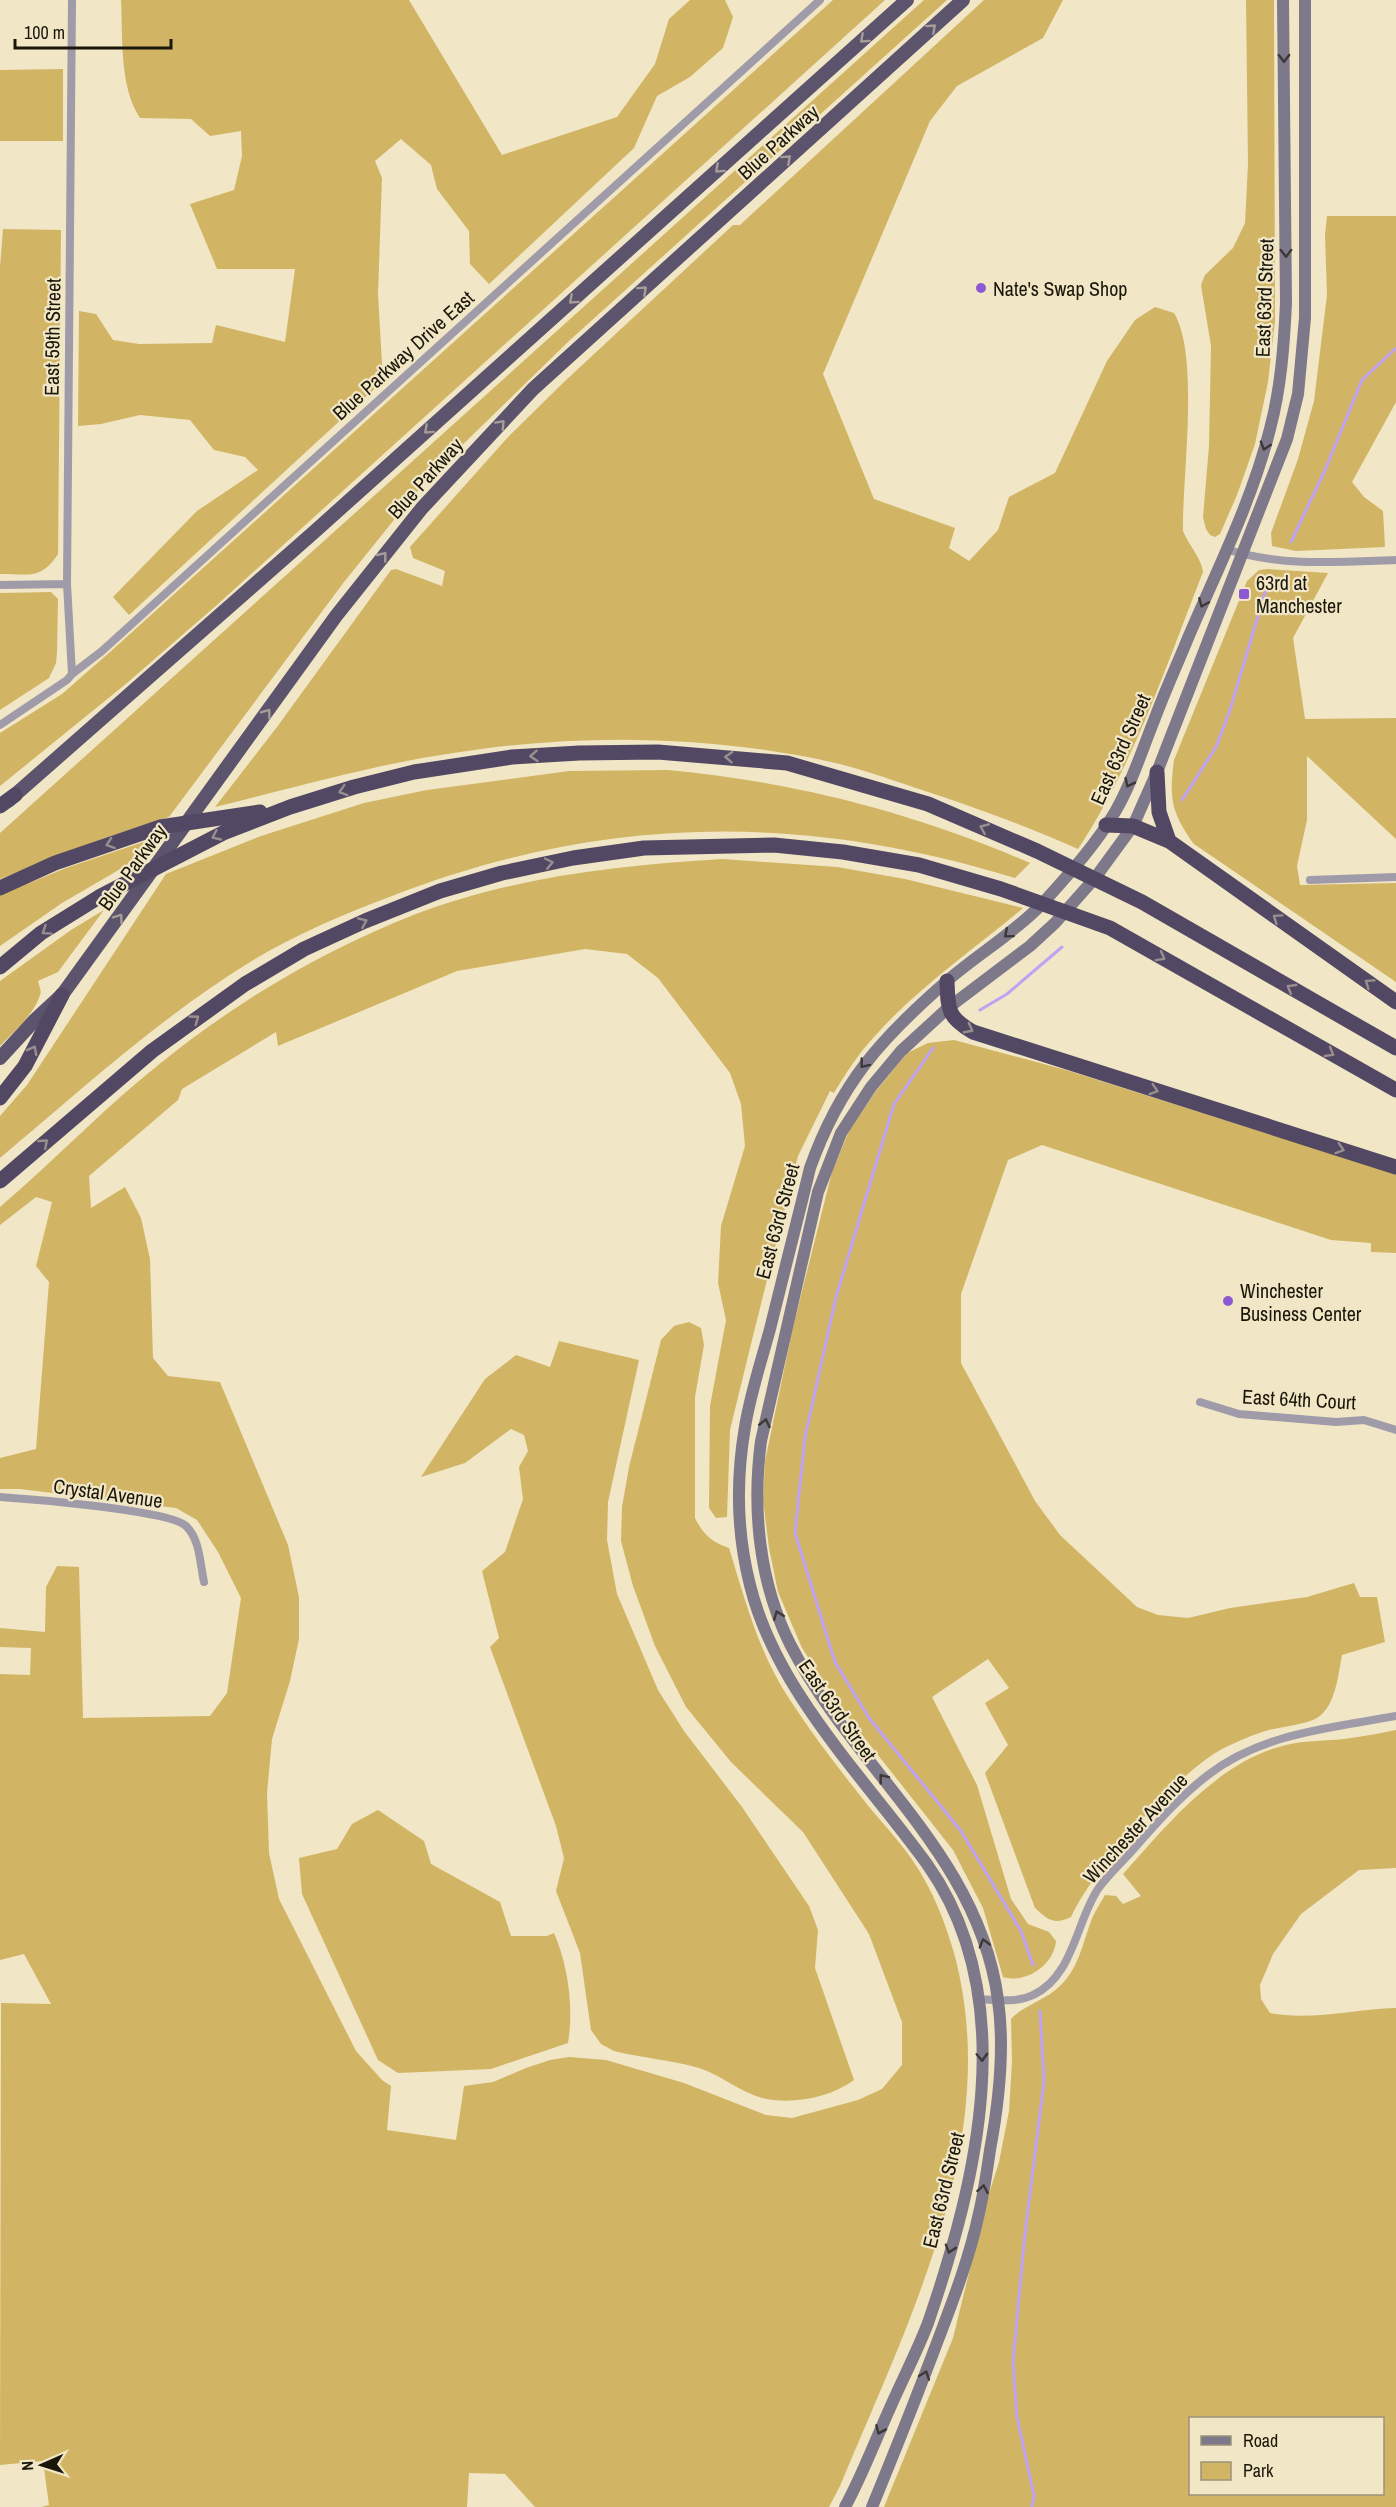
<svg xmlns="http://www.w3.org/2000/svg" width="1396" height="2507" font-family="'Archivo Narrow',sans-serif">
<rect width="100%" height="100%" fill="#f1e6c5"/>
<path fill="#d1b564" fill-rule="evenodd" d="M121,0h288l93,155 115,-38 38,-53 14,-45 21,-19h35l8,17 -10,31 -33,29 -33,19 -23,52 -145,136 -19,-20 -1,-33 -32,-42 -6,-24 -30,-26 -26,22 7,17 -4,116 5,87 -254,234 -16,-18 84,-86 61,-41 -13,-13 -31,-7 -24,-30 -50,-5 -39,9 -23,2 1,-115 17,3 17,26 26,4 73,-1 4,-18 69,17 10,-73h-78l-27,-65 44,-14 8,-34 -1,-25 -31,5 -19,-17 -51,-1c-21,-32 -17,-81 -19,-118z
M833,0h52l-667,604 -91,79 -127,103v-53l62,-39 48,-42z
M924,0h23l-377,340 -120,117 -36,38 -70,87 -175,235 -67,22 -102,40v-46z
M984,0h79l-20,38 -86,48 -27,35 -107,253 51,125 81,29 -6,20 20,13 29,-31 11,-33 46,-24 52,-112 28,-41 20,-13 19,6c26,43 8,164 9,218 6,15 18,26 20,41 -37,94 -69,192 -125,277 -54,-24 -109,-44 -165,-62 -27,-9 -54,-19 -82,-25 -123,-27 -254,-29 -378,-9 -81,12 -160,35 -238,54l62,-80 114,-157 5,-1 46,17 3,-15 -32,-13 -3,-11 98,-110 57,-56 168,-156h7z
M1246,0h28l1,321 -7,61 -13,62 -18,51 -17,39 -5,3 -5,-2 -4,-6 -3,-12 6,-71 2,-100 -10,-61 4,-10 28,-27 12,-25 3,-59z
M63,69v72h-63v-71z
M1327,216h69v186l-44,80 12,15 19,14 2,36 -89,4 -24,-5 -1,-13 27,-74 16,-58 13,-106 -2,-60z
M3,229l58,1 -3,324c-17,26 -29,20 -58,20v-307z
M1268,569l60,4 -35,65 12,81 91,-1v121l-89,-83v64l-10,46 3,19 96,-2v99l-202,-138c-23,-32 -25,-46 -20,-84l73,-179 12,-11z
M51,592l7,7 -1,54 -1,10 -7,15 -49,32v-117z
M668,770c127,12 244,42 362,93l-15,15c-214,-66 -414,-63 -623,18 -48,18 -93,37 -137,63 -91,55 -174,131 -255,199v-42l27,-31 139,-211 95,-38 103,-33 63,-13 142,-19z
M155,838l-14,19 -79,46 -62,43v-51l66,-27z
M723,859l114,8 68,12 118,29c-50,42 -106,80 -149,129 -16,17 -28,36 -40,56l-4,-2 -32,65 -47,188 -21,86 -3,87 -11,1 -7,-10 1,-102 16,-86 -8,-37 3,-57 24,-80 -4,-42 -11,-31 -72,-95 -31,-24 -42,-5 -128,22 -179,75 -2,-14 -94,57 -4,11 -89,76 2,32 34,-21 16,31 9,41 3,99 15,18 52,6 68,163 11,52v42l-9,42 -18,58 -5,54 2,60 10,46 77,152 26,29 9,6 -4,44 69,10 8,-54 29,-4 33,-14 24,-8 19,-3 37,3 78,23 82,32 26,3 66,-18 24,-11 20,-24v-43l-33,-88 -66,-102 -72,-70 -45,-55 -31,-61 -22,-60 -12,-45 1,-34 7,-40 32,-127 13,-14 15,-4 12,6 3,17 -9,52v121c8,16 16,24 34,30 16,52 30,106 61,152 24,37 52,73 80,108 15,18 32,36 45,56 18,27 30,58 39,89 50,183 -45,367 -114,533l-11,21h-294l-30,-33 -36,-1 -2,34h-426l8,-2 -6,-44 -43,4 1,-462 50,1 -27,-50 -24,6v-286l30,1 1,-27 -31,-1v-19l45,4 1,-45 11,-21 22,1 4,151 127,-2 17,-23 14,-95 -23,-46 -21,-32 -21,-12 -156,-19h-20v-31l36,-9 13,-167 -13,-16 16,-64 -16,-5 -36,28v-18c55,-47 106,-101 162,-145 77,-62 162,-112 254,-148 97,-37 204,-49 307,-55z
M104,910l-46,62 -20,9c1,5 4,10 2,14 -6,20 -27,37 -40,51v-65l71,-51z
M954,1040l112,30 330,104v79l-25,-1v-9l-40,-3 -289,-95 -34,15 -47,134v69l74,138 25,34 77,72 21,8 30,3 42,-10 77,-11 47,-14 6,14h17l8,45 -43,13c-4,20 -6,51 -25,63 -10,6 -36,9 -48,12 -15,4 -30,11 -43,17 -46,22 -134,123 -155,170 -17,8 -23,3 -36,-9l-50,-135 23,-28 -23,-42 24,-15 -21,-29 -56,38 45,88 34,114 17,25 21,8 7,9c-2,24 -30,43 -53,36l-20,-69 -30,-58 -109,-138 -42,-64 -24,-56 -9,-44 -6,-48 2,-39 28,-134 39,-155 17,-41 27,-40 31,-38 21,-10z
M559,1341l80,19 -31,142 -1,38 10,54 41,96 26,41 58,76 67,99 9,24 -3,38 39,112c-24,18 -63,25 -92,18 -22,-6 -41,-23 -63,-30 -27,-8 -57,-10 -85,-17l-13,-7 -10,-14 -11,-77 -24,-62 8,-33 -8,-32 -66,-179 9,-9 -17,-67 23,-19 18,-53 -4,-32 9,-16 -4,-16 -13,-6 -46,34 -44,14 64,-98 31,-24 34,12z
M1396,1730v138l-37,2 -58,44 -28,40 -13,31 1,14 9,14c40,8 85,-4 126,-5v499h-512l69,-169 34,-138 12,-38 10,-51 3,-49 -1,-43c13,-14 35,-19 49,-33 18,-17 22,-40 30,-62 3,-10 10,-20 15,-29l11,1 7,8 18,-8 -18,-22c46,-51 100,-119 173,-131 18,-3 36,-2 55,-5 15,-2 30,-5 45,-8zM1190,2418h192v76h-192z
M378,1810l46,31 7,23 69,38 11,34h36l7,-3c14,32 20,75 14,110l-77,26 -93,4 -20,-13 -76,-166 -3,-36 38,-9 15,-25z"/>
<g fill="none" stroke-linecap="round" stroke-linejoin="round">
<path stroke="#c0a2f5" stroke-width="3" d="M1291,542l34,-72 37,-90 34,-32
M1182,800l34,-53 14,-37 35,-118
M980,1010l27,-16 55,-47
M933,1048l-39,56 -58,193 -31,140 -10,96 40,129 34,56 92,113 60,100 12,34
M1032,2507l2,-11 -17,-79 -4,-55 12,-129 19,-152 -4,-70"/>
<path stroke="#a09ba9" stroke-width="8" d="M1226,549c54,18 114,13 170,11
M0,585l67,-1
M72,674l-5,-90 5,-584
M0,725l67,-45 5,-6 30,-23 718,-651
M1310,880l86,-3
M1200,1402l39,12 97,8 28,-2 32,10
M0,1497c30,2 169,13 186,29 14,13 14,38 18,56
M979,1999c17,1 38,4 54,-4 40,-18 43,-73 65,-106 9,-13 22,-25 33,-37 24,-27 48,-55 77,-77 54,-42 123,-47 188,-59"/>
<path stroke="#7e788b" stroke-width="12" d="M845,2507c17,-31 30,-66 45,-99 12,-28 27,-56 38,-85 49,-143 94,-325 -1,-459 -63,-87 -151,-173 -177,-279 -13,-51 -14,-106 -5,-158 5,-32 16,-65 25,-98 13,-53 27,-107 40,-161 30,-84 70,-129 137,-187 31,-27 66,-47 95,-77 26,-29 53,-58 73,-92 17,-29 27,-62 40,-94 10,-27 22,-53 33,-80 29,-68 64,-137 82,-209 11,-41 14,-84 16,-126l-3,-303
M872,2507c23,-56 45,-111 66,-167 16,-42 32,-84 41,-127 5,-21 8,-42 11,-63 9,-48 15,-101 8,-150 -19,-146 -145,-232 -208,-356 -31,-62 -38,-135 -29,-203l57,-249 23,-59 30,-46 30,-36 47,-43 82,-62 25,-23 40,-45 38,-52 24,-54 130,-333 11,-45 7,-76v-318"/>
<path stroke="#5c536c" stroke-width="14" d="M8,801l305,-268 594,-533
M0,1058l34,-37 28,-26 274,-379 86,-108 111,-119 430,-389"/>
<path stroke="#524863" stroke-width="15" d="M1157,772l2,40 10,29
M0,806l15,-11
M1106,825l27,1 36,15 227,161
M0,888l55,-25 105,-36 100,-15
M0,967l41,-34 58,-36 124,-64 67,-26 64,-20 60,-15 98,-15 67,-4 79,-1 129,11 141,41 109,47 105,51 254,146
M947,981c1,28 0,36 26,51l423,135
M0,1098l25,-32 37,-71
M0,1181l152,-130 93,-67 59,-35 61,-28 75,-30 62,-18 71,-15 71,-10 130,-3 69,7 76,13 82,24 109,39 286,162"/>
</g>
<defs><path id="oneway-chevron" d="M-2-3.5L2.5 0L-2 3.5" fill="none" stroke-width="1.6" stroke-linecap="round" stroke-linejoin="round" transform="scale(1.5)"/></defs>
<g stroke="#a69c98">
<use href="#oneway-chevron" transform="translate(932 28) rotate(-42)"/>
<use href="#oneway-chevron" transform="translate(864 39) rotate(138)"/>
<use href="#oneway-chevron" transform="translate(787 159) rotate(-42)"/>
<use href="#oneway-chevron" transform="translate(719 169) rotate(138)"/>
<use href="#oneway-chevron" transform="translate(643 290) rotate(-42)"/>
<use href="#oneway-chevron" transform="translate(573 300) rotate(138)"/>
<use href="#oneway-chevron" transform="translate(501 424) rotate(-47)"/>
<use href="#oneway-chevron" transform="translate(428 430) rotate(138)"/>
<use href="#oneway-chevron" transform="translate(383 556) rotate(-51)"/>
<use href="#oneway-chevron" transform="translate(267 713) rotate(-54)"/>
<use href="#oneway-chevron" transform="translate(119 918) rotate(-54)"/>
</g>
<g stroke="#3d3837">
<use href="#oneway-chevron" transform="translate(1284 58) rotate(89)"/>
<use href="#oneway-chevron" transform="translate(1286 253) rotate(89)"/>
<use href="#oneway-chevron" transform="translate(1265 446) rotate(107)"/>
<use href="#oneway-chevron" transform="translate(1203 603) rotate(113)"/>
<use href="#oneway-chevron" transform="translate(1129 783) rotate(116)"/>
<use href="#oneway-chevron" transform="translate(1008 934) rotate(140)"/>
<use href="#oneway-chevron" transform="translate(864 1064) rotate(128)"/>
<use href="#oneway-chevron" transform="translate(765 1423) rotate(-77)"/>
<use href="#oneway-chevron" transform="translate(778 1615) rotate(-111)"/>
<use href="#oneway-chevron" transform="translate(883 1778) rotate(-128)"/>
<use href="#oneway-chevron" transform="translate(984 1943) rotate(-106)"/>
<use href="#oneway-chevron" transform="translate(982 2057) rotate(88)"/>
<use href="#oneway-chevron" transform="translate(983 2189) rotate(-80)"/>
<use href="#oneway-chevron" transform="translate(950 2249) rotate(107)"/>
<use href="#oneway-chevron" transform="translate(925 2375) rotate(-70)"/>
<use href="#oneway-chevron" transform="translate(880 2430) rotate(114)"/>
</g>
<g stroke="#9a8f8f">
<use href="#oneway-chevron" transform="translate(534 756) rotate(176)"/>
<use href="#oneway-chevron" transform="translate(729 757) rotate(-176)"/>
<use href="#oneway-chevron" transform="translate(343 791) rotate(163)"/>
<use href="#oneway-chevron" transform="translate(984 828) rotate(-157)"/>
<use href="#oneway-chevron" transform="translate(216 836) rotate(155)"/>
<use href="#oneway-chevron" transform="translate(110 844) rotate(161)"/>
<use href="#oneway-chevron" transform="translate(549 863) rotate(-12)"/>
<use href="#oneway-chevron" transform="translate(1277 918) rotate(-145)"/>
<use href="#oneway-chevron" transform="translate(363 922) rotate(-23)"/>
<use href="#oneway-chevron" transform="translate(46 931) rotate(146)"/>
<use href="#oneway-chevron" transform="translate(1161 957) rotate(29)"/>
<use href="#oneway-chevron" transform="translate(1369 983) rotate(-145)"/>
<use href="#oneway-chevron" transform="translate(1291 988) rotate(-150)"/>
<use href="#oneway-chevron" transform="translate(195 1019) rotate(-36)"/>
<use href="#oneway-chevron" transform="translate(969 1029) rotate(28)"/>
<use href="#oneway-chevron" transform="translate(33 1050) rotate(-62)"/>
<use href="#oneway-chevron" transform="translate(1330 1053) rotate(30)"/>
<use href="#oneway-chevron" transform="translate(1154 1090) rotate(17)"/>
<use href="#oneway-chevron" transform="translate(44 1143) rotate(-41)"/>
<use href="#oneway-chevron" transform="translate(1340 1149) rotate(18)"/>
</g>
<g fill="#8d59d2" stroke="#f1e6c5" stroke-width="2">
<circle cx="981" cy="288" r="6"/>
<rect x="1238" y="588" width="12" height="12" rx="3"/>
<circle cx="1228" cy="1301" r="6"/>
</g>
<g text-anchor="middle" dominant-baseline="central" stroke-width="4.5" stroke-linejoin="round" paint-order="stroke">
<g font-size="20" fill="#1a160a" stroke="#f1e6c5">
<text transform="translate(778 142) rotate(-42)">Blue Parkway</text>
<text transform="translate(1264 298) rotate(-88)">East 63rd Street</text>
<text transform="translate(52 337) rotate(-89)">East 59th Street</text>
<text transform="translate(403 355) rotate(-42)">Blue Parkway Drive East</text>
<text transform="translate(425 478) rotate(-48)">Blue Parkway</text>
<text transform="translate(1120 749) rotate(-66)">East 63rd Street</text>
<text transform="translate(132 867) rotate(-54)">Blue Parkway</text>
<text transform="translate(777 1221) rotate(-75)">East 63rd Street</text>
<text transform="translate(1299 1399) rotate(3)">East 64th Court</text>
<text transform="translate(108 1493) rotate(8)">Crystal Avenue</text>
<text transform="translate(838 1710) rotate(55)">East 63rd Street</text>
<text transform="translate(1135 1828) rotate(-47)">Winchester Avenue</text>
<text transform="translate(943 2190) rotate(-76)">East 63rd Street</text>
</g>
<g font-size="20" fill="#1a160a" stroke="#f1e6c5" text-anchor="start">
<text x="993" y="288">Nate's Swap Shop</text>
<text x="1256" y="582">63rd at<tspan x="1256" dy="23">Manchester</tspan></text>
<text x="1240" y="1290">Winchester<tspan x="1240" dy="23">Business Center</tspan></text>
</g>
</g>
<rect x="1189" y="2417" width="195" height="78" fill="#f1e6c5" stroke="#9b937a" stroke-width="1.5"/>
<rect x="1201" y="2436" width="30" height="9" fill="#7e788b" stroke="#9b937a" stroke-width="1.5"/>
<text x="1243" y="2447" font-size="18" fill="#1a160a">Road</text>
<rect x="1201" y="2462" width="30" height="18" fill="#d1b564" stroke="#9b937a" stroke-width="1.5"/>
<text x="1243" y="2477" font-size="18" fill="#1a160a">Park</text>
<g transform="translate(42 2465) rotate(267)" stroke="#f1e6c5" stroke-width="4.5" paint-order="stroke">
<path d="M0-4.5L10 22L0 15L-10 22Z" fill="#1a160a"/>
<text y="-9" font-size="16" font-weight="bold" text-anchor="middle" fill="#1a160a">N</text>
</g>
<path d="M15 39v9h156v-9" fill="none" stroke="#1a160a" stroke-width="3"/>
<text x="24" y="39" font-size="18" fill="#1a160a" stroke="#f1e6c5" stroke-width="4.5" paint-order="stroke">100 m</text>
</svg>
